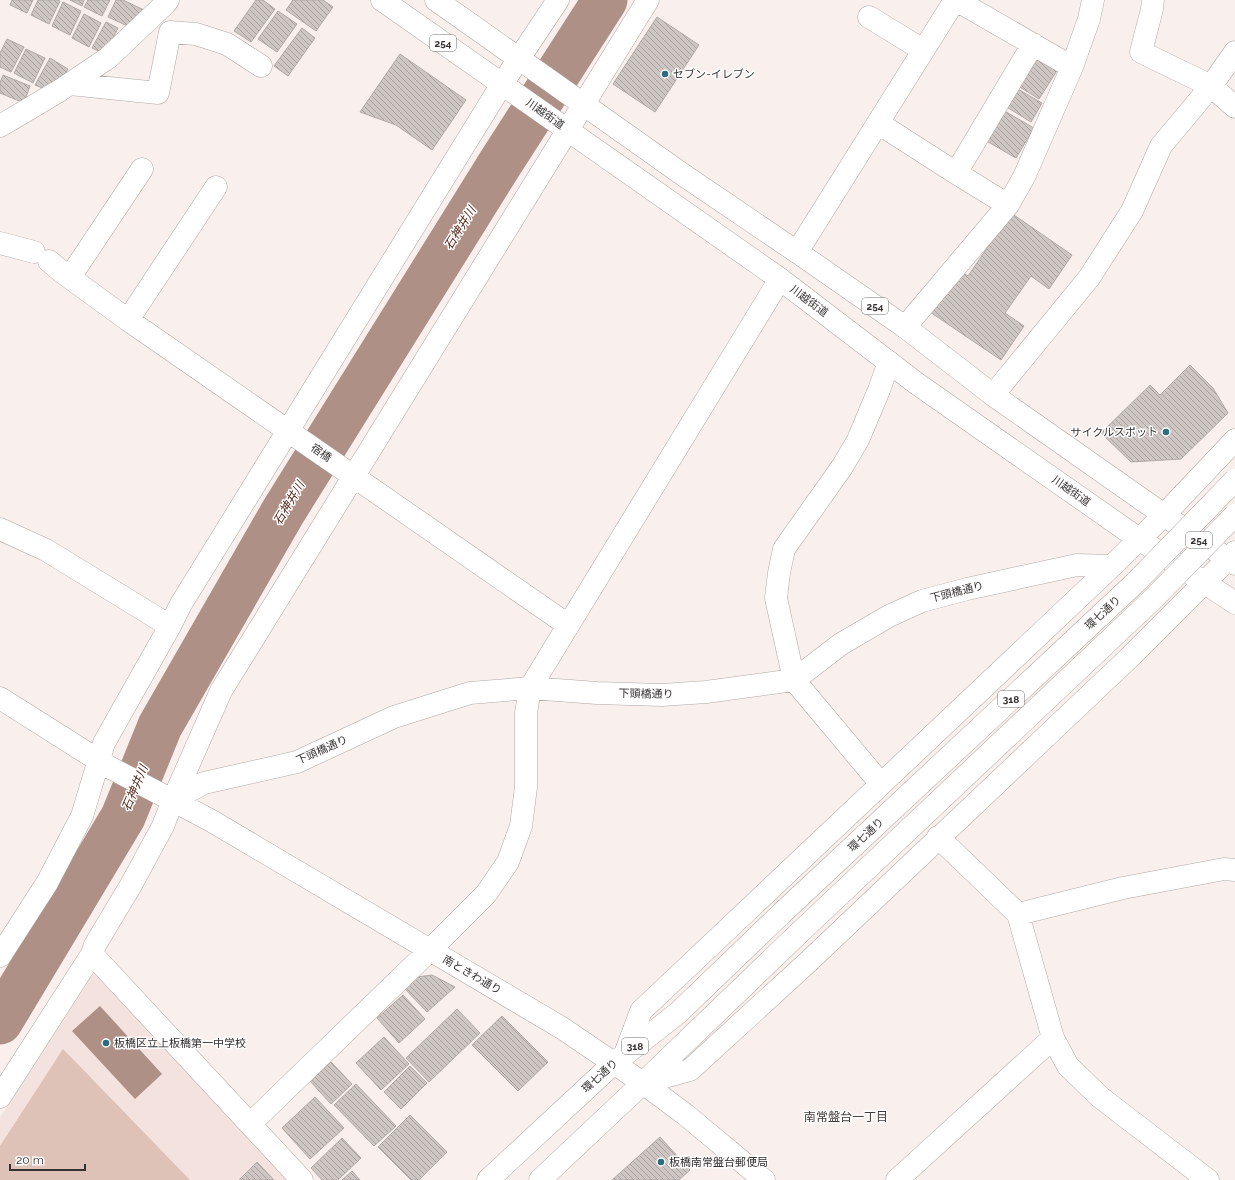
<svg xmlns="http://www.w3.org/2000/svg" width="1235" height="1180" font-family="Raleway,'Noto Sans JP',sans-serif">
<defs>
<pattern id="building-back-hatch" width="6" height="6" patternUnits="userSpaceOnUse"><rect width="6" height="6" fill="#cec6c3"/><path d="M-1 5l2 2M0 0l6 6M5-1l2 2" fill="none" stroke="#a8a19f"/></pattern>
</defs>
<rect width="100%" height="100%" fill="#f9f0ed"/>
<path fill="#f3e2dd" d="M96,970l196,210h-292v-63z"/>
<path fill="#dec1b7" d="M63,1049l127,131h-190v-34z"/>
<path fill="#af9086" d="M100,1006l62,68 -27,25 -63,-68z"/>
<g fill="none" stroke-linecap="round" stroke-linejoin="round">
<path stroke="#af9086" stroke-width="45" d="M0,1022l123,-205 37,-91 123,-214 218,-350 104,-162"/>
</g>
<path fill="url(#building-back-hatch)" stroke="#b1a9a6" d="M12,0h21l-6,13 -17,-8z
M38,0h19l3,1 -11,23 -18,-9z
M70,0h14l-2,6z
M88,0h22l-8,16 -18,-9z
M116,0h7l21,10 -10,19 -26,-12z
M256,0h7l12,9 -24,33 -17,-11z
M293,0h30l10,7 -17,24 -30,-21z
M63,2l18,9 -11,24 -18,-9z
M278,11l19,13 -20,28 -19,-13z
M84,14l17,9 -12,24 -17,-9z
M657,17l42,28 -44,67 -42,-28z
M106,22l12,6 -13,26 -13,-6z
M302,28l13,10 -27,38 -14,-10z
M7,39l17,8 -13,25 -11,-5v-14z
M26,49l19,9 -12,25 -19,-10z
M400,54l66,46 -34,50 -36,-25 -36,-13z
M1034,54l24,15 -19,30 -24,-15z
M50,58l18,11 -8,13 -15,7 -10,-4z
M3,75l27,11 -6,17 -24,-10v-10z
M1016,88l26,15 -11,19 -26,-16z
M1001,109l33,19 -18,30 -33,-19z
M1011,213l61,42 -23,34 -18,-13 -26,37 19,13 -23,34 -71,-48 29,-42 9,6z
M1190,365l23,23 15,25 -47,46 -50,3 -30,-29 49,-48 10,10z
M432,975l23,12 -28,25 -22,-23 12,-12z
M403,995l22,24 -26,24 -22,-25z
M457,1009l23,24 -51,49 -23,-24z
M502,1016l46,46 -30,29 -46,-46z
M384,1037l25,27 -28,26 -25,-27z
M331,1062l21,22 -21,20 -21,-23z
M410,1066l17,17 -26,26 -17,-17z
M356,1084l40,42 -22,20 -40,-41z
M315,1097l29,31 -34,31 -28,-31z
M410,1115l37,37 -28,28h-8l-33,-33z
M660,1137l30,33 -11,10h-67z
M342,1138l19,20 -23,22h-16l-11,-12z
M257,1162l17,18h-35z
M352,1171l8,9h-18z"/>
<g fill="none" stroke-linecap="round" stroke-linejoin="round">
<g stroke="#b0a8a5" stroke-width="23">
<path id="minor" d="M956,0l116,67
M1153,0l-1,9 -11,43 70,34 24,21
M869,17l54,33
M70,84l88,9 12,-61 26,2 31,10 34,22
M878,123l78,50 52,32
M0,126l59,-35 49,-33 57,-54 3,-4
M956,173l77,-129
M0,243l34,9
M797,252l158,-252
M49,261l13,11 66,48 440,305
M70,277l72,-108
M128,320l88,-133
M905,327l103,-122 16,-28 48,-110 17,-48 4,-19
M993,395l96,-117 43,-67 29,-65 50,-60 24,-34
M0,529l46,21 124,76
M0,698l109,69 101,53 352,208 81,55 43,32 78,65
M881,784l-87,-104 -18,-82 3,-25 5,-24 58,-82 16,-27 21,-50 10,-28
M173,800l31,-17 93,-21 97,-45 76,-24 60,-5 67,5 65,2 44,-3 88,-12 47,-36 48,-28 33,-15 45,-12 110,-24 35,1
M938,837l80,77 35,124 15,28 32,31 108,83
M1018,914l105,-26 101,-19 11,1
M92,954l210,226
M0,956l47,-73 35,-67 22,-73 66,-117 11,-22 321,-520 56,-84
M0,1097l92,-143 3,-9 36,-60 32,-59 10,-26 48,-109 427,-691
M250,1124l180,-174 56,-56 22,-32 13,-36 5,-39v-74l4,-25 250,-409
M897,1180l156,-142"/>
</g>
<g stroke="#b0a8a5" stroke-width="23">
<path id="major" d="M625,1054l16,-43 471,-445 52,-51 71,-75
M643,1083l47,-13 118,-108 247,-234 75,-71 105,-105
M488,1180l126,-117 64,-50 104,-100
M540,1180l103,-97 155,-149"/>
</g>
<g stroke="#b0a8a5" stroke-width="23">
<path id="highway" d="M382,0l398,279 136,104 223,156 96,64
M436,0l246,174 115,78 108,75 88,68 171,120 71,49"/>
</g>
<use href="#minor" stroke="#fff" stroke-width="22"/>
<use href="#major" stroke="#fff" stroke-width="22"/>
<use href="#highway" stroke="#fff" stroke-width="22"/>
<g stroke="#b0a8a5" stroke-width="23" stroke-linecap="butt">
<path id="major-bridge" d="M782,913l353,-330 100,-103
M798,934l355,-335 82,-84"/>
</g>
<use href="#major-bridge" stroke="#fff" stroke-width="22"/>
</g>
<g fill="#2b6d7f" stroke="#fff" stroke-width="1.5">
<circle cx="665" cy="74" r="4"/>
<circle cx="1166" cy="432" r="4"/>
<circle cx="106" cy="1043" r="4"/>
<circle cx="661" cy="1162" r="4"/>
</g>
<g text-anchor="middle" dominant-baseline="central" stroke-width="3" stroke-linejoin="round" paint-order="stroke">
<g fill="#fff" stroke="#716f6e" stroke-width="1">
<rect x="430" y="35" width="26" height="16" rx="3"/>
<rect x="862" y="298" width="26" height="16" rx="3"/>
<rect x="1186" y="532" width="26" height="16" rx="3"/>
<rect x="998" y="691" width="26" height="16" rx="3"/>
<rect x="622" y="1038" width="26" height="16" rx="3"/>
</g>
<g font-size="10" font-weight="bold" fill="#343130">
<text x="443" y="43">254</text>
<text x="875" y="306">254</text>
<text x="1199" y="540">254</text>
<text x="1011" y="699">318</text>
<text x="635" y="1046">318</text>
</g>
<g font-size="11" fill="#343130" stroke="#fff" text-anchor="start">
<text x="673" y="74">セブン-イレブン</text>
<text x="1158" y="432" text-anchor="end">サイクルスポット</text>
<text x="114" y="1043">板橋区立上板橋第一中学校</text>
<text x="669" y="1162">板橋南常盤台郵便局</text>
</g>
<g font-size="11" fill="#343130" stroke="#fff">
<text transform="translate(545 114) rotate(35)">川越街道</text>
<text transform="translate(809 301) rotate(37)">川越街道</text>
<text transform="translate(321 453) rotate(35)">宿橋</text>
<text transform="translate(1071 491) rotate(35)">川越街道</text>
<text transform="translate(957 592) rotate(-14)">下頭橋通り</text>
<text transform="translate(1103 613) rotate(-43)">環七通り</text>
<text transform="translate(646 694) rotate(1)">下頭橋通り</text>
<text transform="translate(322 750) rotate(-24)">下頭橋通り</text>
<text transform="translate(866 835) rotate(-43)">環七通り</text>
<text transform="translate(472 975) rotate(30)">南ときわ通り</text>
<text transform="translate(600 1076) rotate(-42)">環七通り</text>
</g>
<g font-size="12" font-style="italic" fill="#54281a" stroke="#fff">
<text transform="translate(460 228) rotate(-58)">石神井川</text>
<text transform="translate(289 503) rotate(-59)">石神井川</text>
<text transform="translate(135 788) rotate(-67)">石神井川</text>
</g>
<g font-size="12" fill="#413a38" stroke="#fff">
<text x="846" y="1117">南常盤台一丁目</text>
</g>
</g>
<path d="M10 1164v6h75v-6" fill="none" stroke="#343130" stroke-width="2"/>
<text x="16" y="1164" font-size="12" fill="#343130" stroke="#ffffff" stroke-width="3" paint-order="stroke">20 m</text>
</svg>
